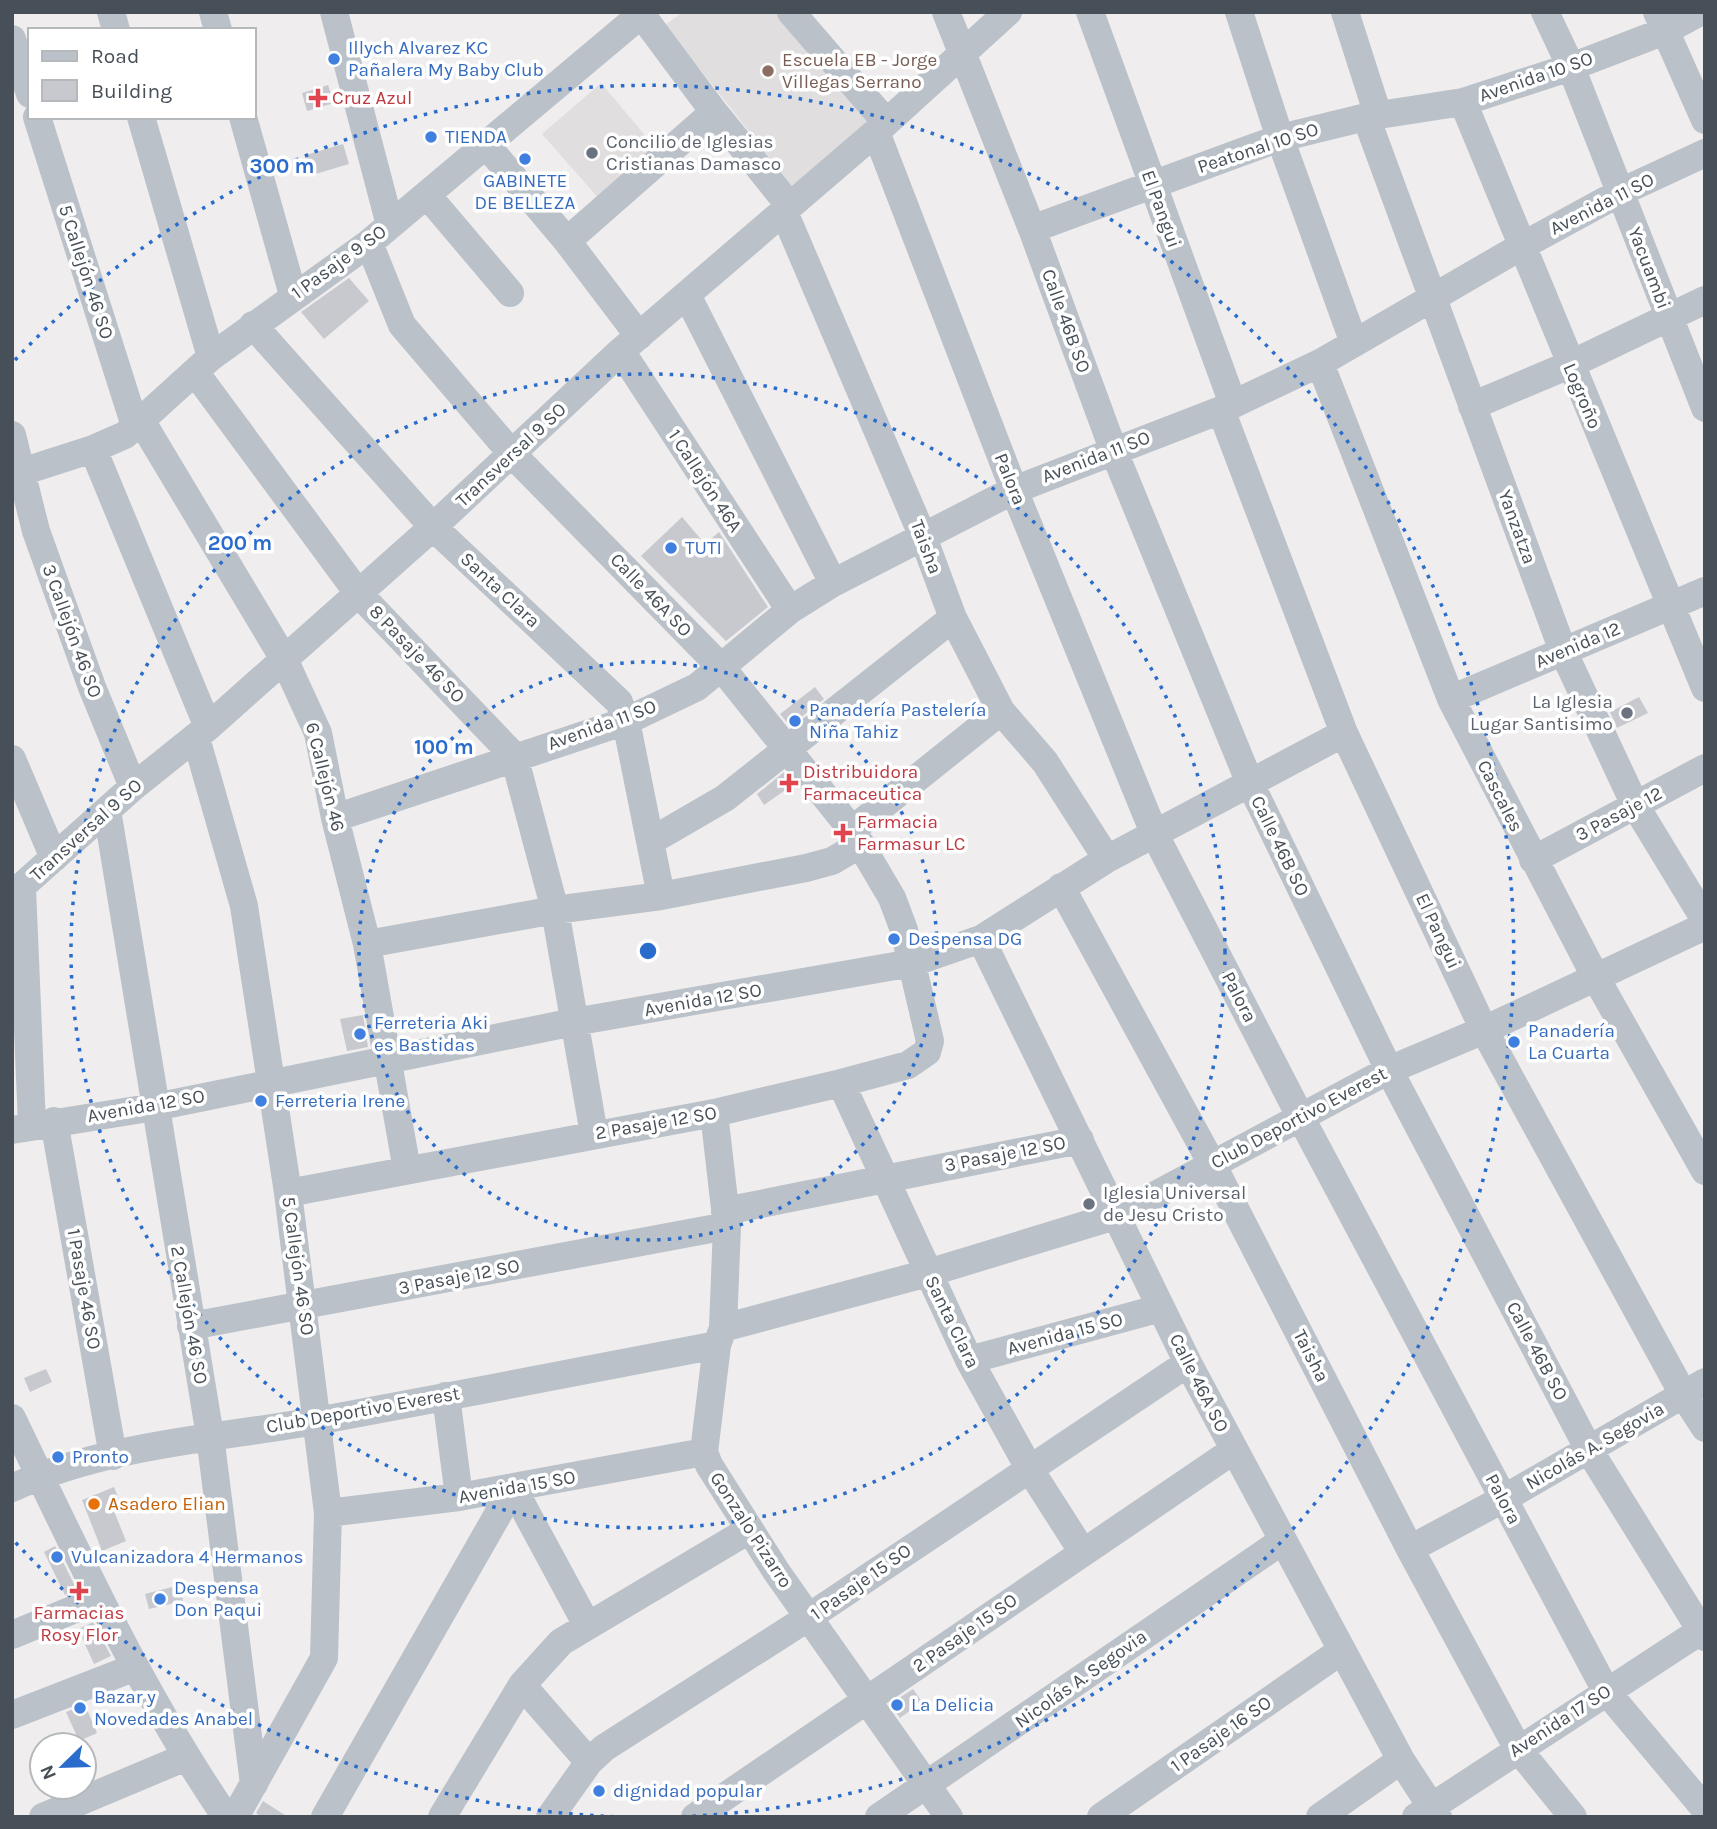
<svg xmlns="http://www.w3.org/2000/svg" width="1717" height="1829" font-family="Karla,sans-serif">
<rect width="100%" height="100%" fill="#efeded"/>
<path fill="#e0dede" d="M683,12h98l95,104 -84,70 -127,-161z
M601,83l58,69 -57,50 -60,-68z"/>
<path fill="#c7c9cf" d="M328,85l6,18 -27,8 -5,-18z
M343,144l6,20 -37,11 -6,-20z
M349,278l20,23 -45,38 -23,-27z
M682,517l23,27 14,-12 49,75 -42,34 -85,-85z
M815,687l9,12 -34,27 -10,-12z
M1639,697l9,16 -31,15 -7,-16z
M784,772l10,12 -30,21 -7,-11z
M363,1015l5,32 -21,4 -7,-32z
M46,1369l6,13 -22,10 -6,-14z
M114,1487l6,15 -8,4 14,35 -24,10 -20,-51z
M55,1546l22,44 -12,5 -21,-43z
M180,1585l3,16 -34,8 -4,-15z
M93,1622l18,34 -17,8 -16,-35z
M913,1689l9,13 -22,16 -10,-14z
M85,1705l12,28 -18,8 -13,-29z
M263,1801l25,16h-27l-5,-4z"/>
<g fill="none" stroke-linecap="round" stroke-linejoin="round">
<path stroke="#bac1c8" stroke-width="28" d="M111,12l5,18
M213,12l5,18
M334,12l56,213
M791,12l95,110
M946,12l86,217 81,220 136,332 140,289 200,380 116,187
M1090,12l143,392
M1239,12l41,126 74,205
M1345,12l33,103
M1545,12l26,55 134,341
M1657,12l48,108
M641,14l73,98 76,94
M12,39l18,55
M1463,102l242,586
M37,117l98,309
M141,117l70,240
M243,117l50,178
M1366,117l197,534 72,154 70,115
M876,132l138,358 140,343 147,285 305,573 99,118
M487,146l80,95 72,95
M427,195l83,98
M784,212l139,325 30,81 48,93 44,51 62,97
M1032,229l248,-91 86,-21 97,-15 108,-35 94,-36 35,-19
M567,241l147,-129
M687,295l146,288
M253,325l180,202 186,175 7,19 35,175
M621,351l169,259
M1320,363l131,336 145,279 109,193
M195,372l163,221 156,163 41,154 39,224
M1472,406l97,-41 136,-65
M1221,410l123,323 140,297 199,364 22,34
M142,422l142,237 34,74 17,85 32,126 40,226
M12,435l24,96 56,156 41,100
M93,449l115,278
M12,475l81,-26 32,-14 86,-78 158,-114 275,-231
M1451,699l254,-108
M196,738l48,168 44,287 40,320 -4,145 -89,159
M12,759l42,99
M107,810l103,626 44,348
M335,818l291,-97 71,-34 93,-77 43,-27 181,-93 207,-80 99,-47 202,-117 99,-54 84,-39
M852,830l149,-119
M651,841l74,-43 228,-180
M1533,860l172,-92
M1061,887l151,277 198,385 108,200 55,68
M22,888l10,237
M12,895l121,-108 75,-60 225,-200 188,-176 255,-219 132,-120
M981,939l207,424 213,397 37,57
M367,944l188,-34 106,-14 145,-28 26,-7 29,-17
M841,1083l128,277 60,108 53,83
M714,1113l13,113 -4,102 -6,17 -13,107 5,13 67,106 173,246
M54,1121l59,335
M12,1130l143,-23 419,-85 338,-59 69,-24 126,-80 237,-126
M288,1193l426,-80 127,-30 67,-18 19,-13 3,-11 -26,-111 -12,-32 -40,-68 -130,-162 -209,-213 -111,-130 -33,-82
M725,1211l355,-71
M191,1326l536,-100
M723,1328l205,-55 190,-58 271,-145 95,-40 221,-104
M969,1360l192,-52
M446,1396l13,101
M12,1418c66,137 128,273 214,399
M12,1488c96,-44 207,-50 310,-68 132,-24 263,-50 395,-75
M513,1488l74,137
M328,1513l131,-16 245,-45
M1410,1549l93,-50 202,-117
M12,1635l87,-36
M522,1685l67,77
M12,1715l121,-47
M43,1817l143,-60
M325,1817l188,-329
M442,1817l80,-132 39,-43 188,-112
M550,1817l39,-55 15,-14 205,-131 379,-254
M695,1817l539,-367
M879,1817l403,-276
M1101,1817l240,-166
M1320,1817l81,-57
M1416,1817l289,-189"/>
</g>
<g fill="none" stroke="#2a6ccc" stroke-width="3.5" stroke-dasharray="3.5 7">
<circle cx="648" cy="951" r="289"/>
<circle cx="648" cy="951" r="577"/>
<path d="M625 1817A866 866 0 0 1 15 1542M15 360A866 866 0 1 1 671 1817"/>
</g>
<g fill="#3f7fe0" stroke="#fff" stroke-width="2.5">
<circle cx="334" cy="59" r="7"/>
<circle cx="431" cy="137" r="7"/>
<circle cx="525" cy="159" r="7"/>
<circle cx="671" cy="548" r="7"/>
<circle cx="795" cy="721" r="7"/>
<circle cx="894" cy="939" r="7"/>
<circle cx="360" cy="1034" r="7"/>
<circle cx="1514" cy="1042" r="7"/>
<circle cx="261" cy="1101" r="7"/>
<circle cx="58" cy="1457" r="7"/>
<circle cx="57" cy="1557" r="7"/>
<circle cx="160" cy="1599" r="7"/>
<circle cx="897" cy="1705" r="7"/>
<circle cx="80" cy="1708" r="7"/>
<circle cx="599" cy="1791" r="7"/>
</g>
<circle fill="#8d6e63" stroke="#fff" stroke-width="2.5" cx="768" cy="71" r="7"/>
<g fill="#e0444e" stroke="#fff" stroke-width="2.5">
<path d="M314.5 87.5h7v7h7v7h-7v7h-7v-7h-7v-7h7z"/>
<path d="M785.5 772.5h7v7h7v7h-7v7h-7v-7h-7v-7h7z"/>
<path d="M839.5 822.5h7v7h7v7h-7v7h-7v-7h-7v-7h7z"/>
<path d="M75.5 1580.5h7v7h7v7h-7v7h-7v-7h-7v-7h7z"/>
</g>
<g fill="#6b7280" stroke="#fff" stroke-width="2.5">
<circle cx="592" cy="153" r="7"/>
<circle cx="1627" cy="713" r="7"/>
<circle cx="1089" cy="1204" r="7"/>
</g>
<circle fill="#e8710a" stroke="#fff" stroke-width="2.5" cx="94" cy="1504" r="7"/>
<g text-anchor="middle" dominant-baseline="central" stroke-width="7" stroke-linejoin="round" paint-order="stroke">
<g font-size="19" fill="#366cbe" stroke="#fff" text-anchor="start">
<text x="348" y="48">Illych Alvarez KC<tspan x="348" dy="22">Pañalera My Baby Club</tspan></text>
<text x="445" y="137">TIENDA</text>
<text x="525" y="181" text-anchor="middle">GABINETE<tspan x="525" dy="22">DE BELLEZA</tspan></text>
<text x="685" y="548">TUTI</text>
<text x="809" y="710">Panadería Pastelería<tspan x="809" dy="22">Niña Tahiz</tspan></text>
<text x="908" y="939">Despensa DG</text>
<text x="374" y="1023">Ferreteria Aki<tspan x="374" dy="22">es Bastidas</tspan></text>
<text x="1528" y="1031">Panadería<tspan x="1528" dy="22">La Cuarta</tspan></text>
<text x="275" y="1101">Ferreteria Irene</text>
<text x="72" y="1457">Pronto</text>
<text x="71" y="1557">Vulcanizadora 4 Hermanos</text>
<text x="174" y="1588">Despensa<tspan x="174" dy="22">Don Paqui</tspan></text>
<text x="94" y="1697">Bazar y<tspan x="94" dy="22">Novedades Anabel</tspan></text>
<text x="911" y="1705">La Delicia</text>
<text x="613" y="1791">dignidad popular</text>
</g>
<g font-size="19" fill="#785e54" stroke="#fff" text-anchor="start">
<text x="782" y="60">Escuela EB - Jorge<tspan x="782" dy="22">Villegas Serrano</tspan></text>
</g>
<g font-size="19" fill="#475058" stroke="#fff">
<text transform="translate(1536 77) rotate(-19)">Avenida 10 SO</text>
<text transform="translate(1258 148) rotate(-18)">Peatonal 10 SO</text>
<text transform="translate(1602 204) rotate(-27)">Avenida 11 SO</text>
<text transform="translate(1161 209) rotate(70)">El Pangui</text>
<text transform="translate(339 262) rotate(-36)">1 Pasaje 9 SO</text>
<text transform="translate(1649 268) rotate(69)">Yacuambi</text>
<text transform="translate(86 272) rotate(72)">5 Callejón 46 SO</text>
<text transform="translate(1066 321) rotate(70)">Calle 46B SO</text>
<text transform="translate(1582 396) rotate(67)">Logroño</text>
<text transform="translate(511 455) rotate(-43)">Transversal 9 SO</text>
<text transform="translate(1096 457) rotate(-21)">Avenida 11 SO</text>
<text transform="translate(1010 479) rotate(68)">Palora</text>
<text transform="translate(705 481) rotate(57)">1 Callejón 46A</text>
<text transform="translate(1517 527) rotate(70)">Yanzatza</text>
<text transform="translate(926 547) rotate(69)">Taisha</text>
<text transform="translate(500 590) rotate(43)">Santa Clara</text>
<text transform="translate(651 595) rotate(46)">Calle 46A SO</text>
<text transform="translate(72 631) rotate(70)">3 Callejón 46 SO</text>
<text transform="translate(1578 645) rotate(-23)">Avenida 12</text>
<text transform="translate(417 654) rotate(46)">8 Pasaje 46 SO</text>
<text transform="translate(602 725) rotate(-20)">Avenida 11 SO</text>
<text transform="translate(325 777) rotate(76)">6 Callejón 46</text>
<text transform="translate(1500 796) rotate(63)">Cascales</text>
<text transform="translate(1619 814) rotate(-28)">3 Pasaje 12</text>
<text transform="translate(86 830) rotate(-42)">Transversal 9 SO</text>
<text transform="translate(1280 846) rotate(64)">Calle 46B SO</text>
<text transform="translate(1438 931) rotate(65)">El Pangui</text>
<text transform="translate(1239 997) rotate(63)">Palora</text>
<text transform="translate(703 1000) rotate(-10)">Avenida 12 SO</text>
<text transform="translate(146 1106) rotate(-10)">Avenida 12 SO</text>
<text transform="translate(1299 1118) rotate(-28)">Club Deportivo Everest</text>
<text transform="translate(656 1123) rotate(-10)">2 Pasaje 12 SO</text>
<text transform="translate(1005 1154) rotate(-11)">3 Pasaje 12 SO</text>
<text transform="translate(298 1266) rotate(82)">5 Callejón 46 SO</text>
<text transform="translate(459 1277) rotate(-11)">3 Pasaje 12 SO</text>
<text transform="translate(84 1289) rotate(80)">1 Pasaje 46 SO</text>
<text transform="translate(189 1315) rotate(80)">2 Callejón 46 SO</text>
<text transform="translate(952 1322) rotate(64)">Santa Clara</text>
<text transform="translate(1065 1334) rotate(-15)">Avenida 15 SO</text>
<text transform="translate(1537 1351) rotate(62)">Calle 46B SO</text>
<text transform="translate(1311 1356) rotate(63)">Taisha</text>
<text transform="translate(1199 1383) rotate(63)">Calle 46A SO</text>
<text transform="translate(363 1410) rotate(-10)">Club Deportivo Everest</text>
<text transform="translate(1595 1446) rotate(-30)">Nicolás A. Segovia</text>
<text transform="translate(517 1487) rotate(-10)">Avenida 15 SO</text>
<text transform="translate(1503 1499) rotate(62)">Palora</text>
<text transform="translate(751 1530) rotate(57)">Gonzalo Pizarro</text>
<text transform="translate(861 1582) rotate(-35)">1 Pasaje 15 SO</text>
<text transform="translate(965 1633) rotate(-35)">2 Pasaje 15 SO</text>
<text transform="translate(1081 1679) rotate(-35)">Nicolás A. Segovia</text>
<text transform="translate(1560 1721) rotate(-33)">Avenida 17 SO</text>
<text transform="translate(1221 1734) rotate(-35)">1 Pasaje 16 SO</text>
</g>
<g font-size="19" fill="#be3a42" stroke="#fff" text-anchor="start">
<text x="332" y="98">Cruz Azul</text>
<text x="803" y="772">Distribuidora<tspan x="803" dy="22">Farmaceutica</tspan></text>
<text x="857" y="822">Farmacia<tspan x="857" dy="22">Farmasur LC</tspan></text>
<text x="79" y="1613" text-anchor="middle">Farmacias<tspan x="79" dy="22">Rosy Flor</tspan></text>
</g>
<g font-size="19" fill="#5b616d" stroke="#fff" text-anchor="start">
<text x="606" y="142">Concilio de Iglesias<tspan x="606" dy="22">Cristianas Damasco</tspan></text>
<text x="1613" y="702" text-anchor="end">La Iglesia<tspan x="1613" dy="22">Lugar Santisimo</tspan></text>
<text x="1103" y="1193">Iglesia Universal<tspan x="1103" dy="22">de Jesu Cristo</tspan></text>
</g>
<g font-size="19" fill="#c56008" stroke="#fff" text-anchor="start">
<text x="108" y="1504">Asadero Elian</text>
</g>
</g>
<circle cx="648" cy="951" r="10" fill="#2a6ccc" stroke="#fff" stroke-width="3.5"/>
<g font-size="21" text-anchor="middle" font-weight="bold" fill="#2a6ccc" stroke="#fff" stroke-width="7" stroke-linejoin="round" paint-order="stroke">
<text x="282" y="173">300 m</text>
<text x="240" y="550">200 m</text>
<text x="444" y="754">100 m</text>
</g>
<rect width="1717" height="1829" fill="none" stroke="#475058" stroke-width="28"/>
<rect x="28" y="28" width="228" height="91" fill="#ffffff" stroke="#b5b9bc" stroke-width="2"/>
<rect x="42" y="51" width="35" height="10" fill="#bac1c8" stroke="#b5b9bc" stroke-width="2"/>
<text x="91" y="63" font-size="21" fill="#475058">Road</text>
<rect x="42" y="80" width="35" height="21" fill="#c7c9cf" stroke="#b5b9bc" stroke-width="2"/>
<text x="91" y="98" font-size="21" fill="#475058">Building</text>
<g transform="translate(63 1766) rotate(247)"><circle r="33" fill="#ffffff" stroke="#b5b9bc" stroke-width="2"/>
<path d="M0-5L12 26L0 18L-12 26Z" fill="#2a6ccc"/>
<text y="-10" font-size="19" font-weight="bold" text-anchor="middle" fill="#475058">N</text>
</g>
</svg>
